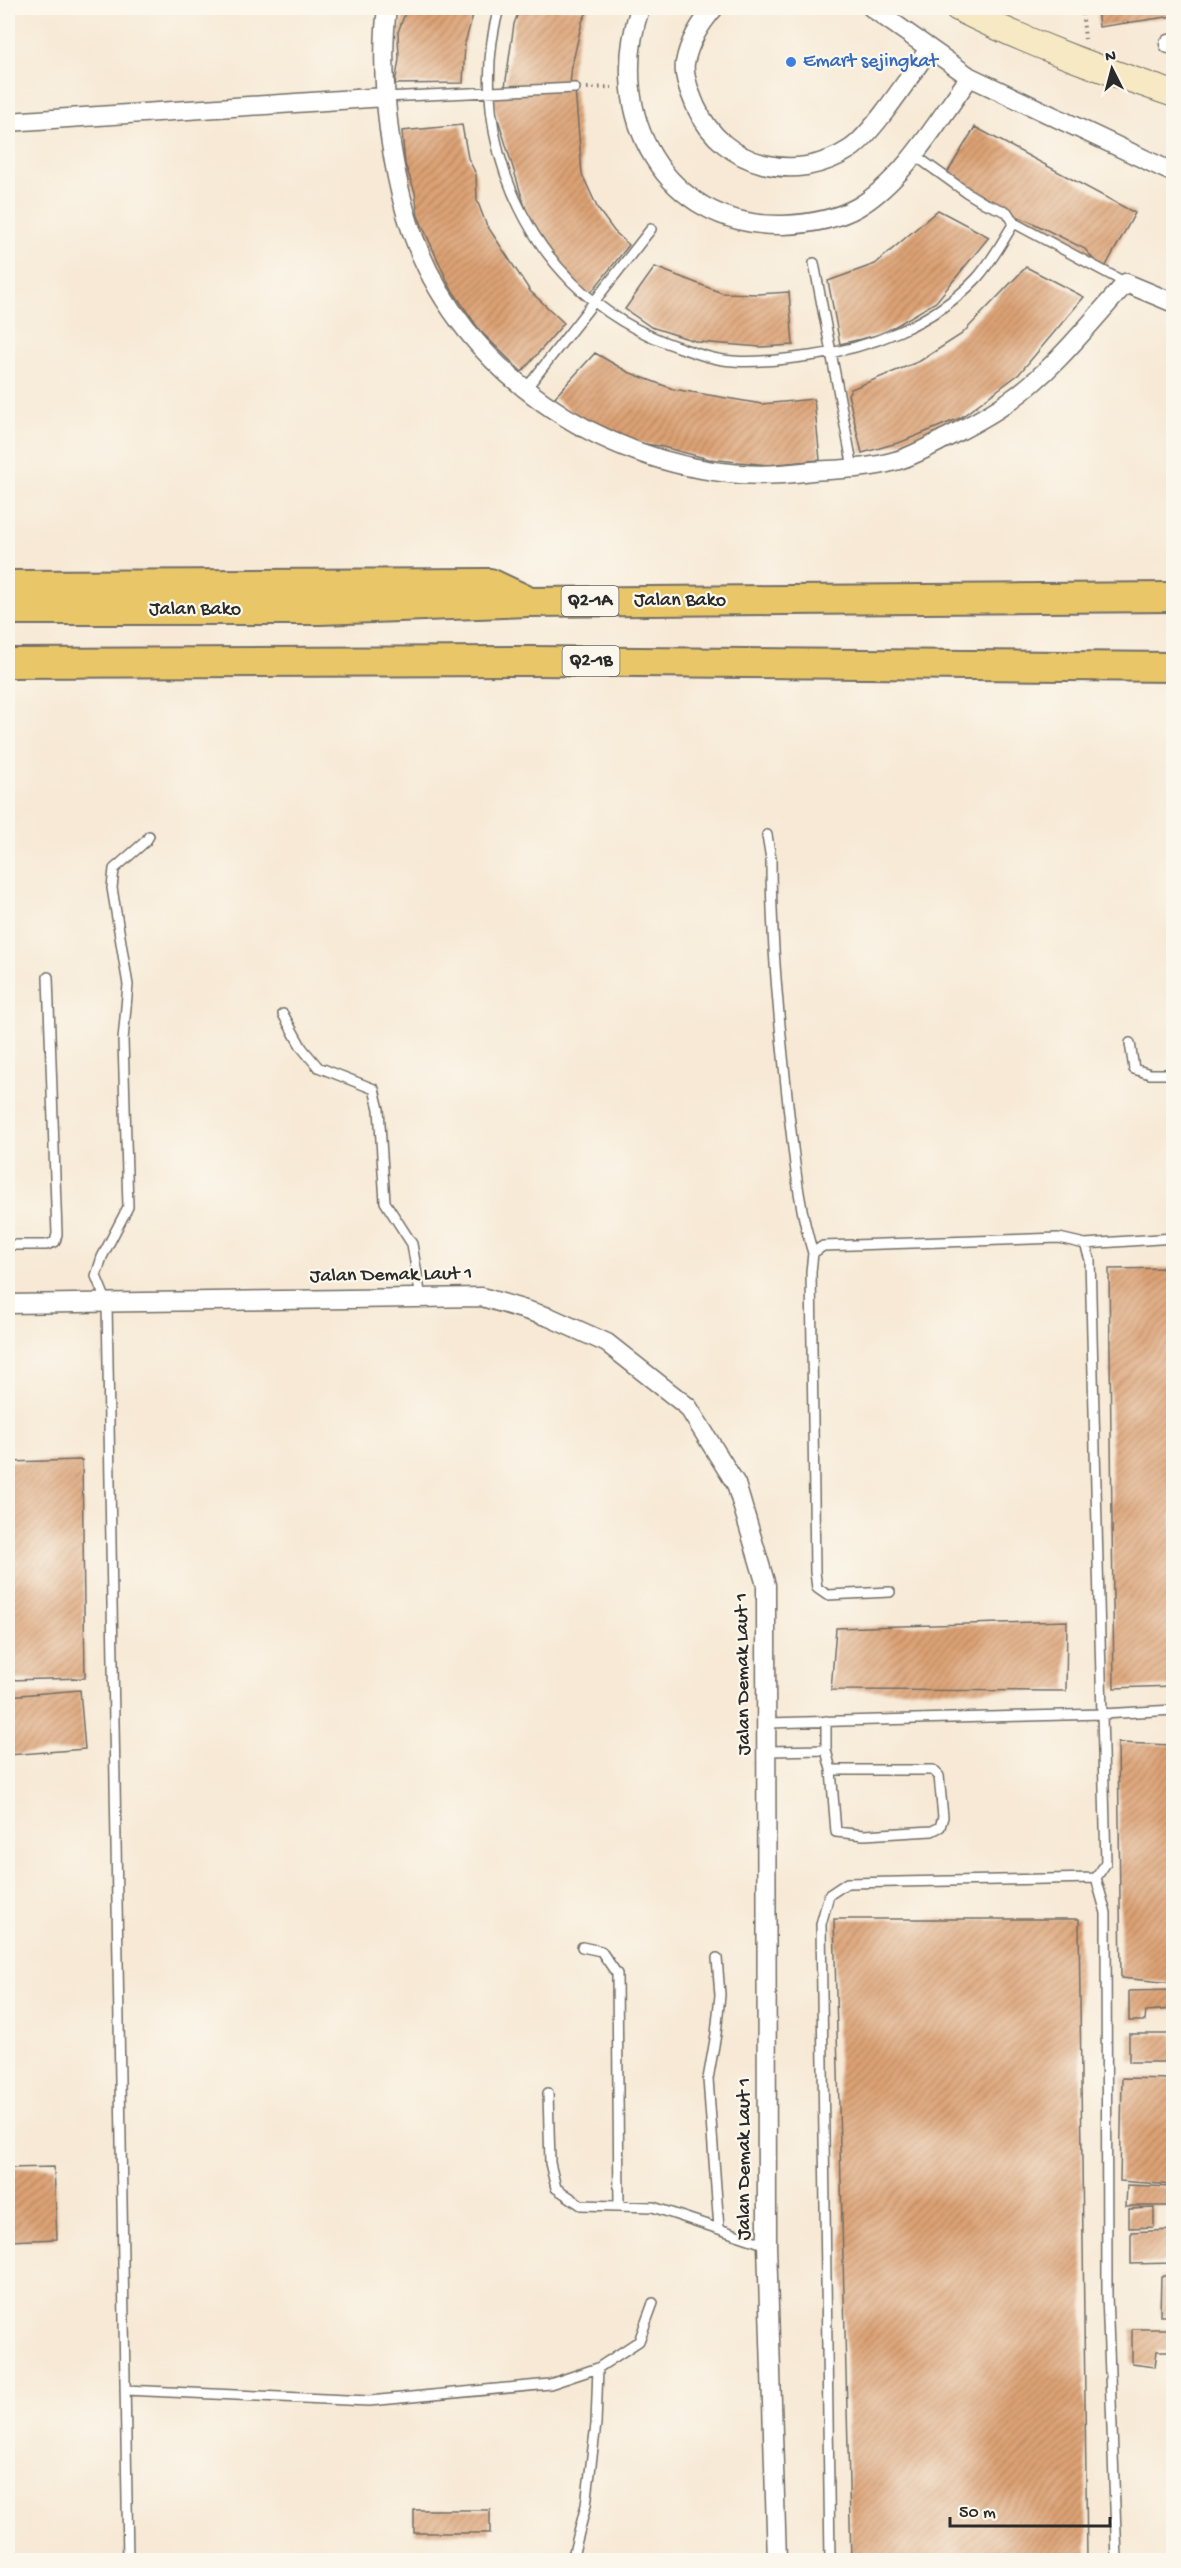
<svg xmlns="http://www.w3.org/2000/svg" width="1181" height="2568" font-family="'Gochi Hand',sans-serif">
<defs>
<pattern id="building-hatch" width="6" height="6" patternUnits="userSpaceOnUse" patternTransform="scale(1.5)"><rect width="6" height="6" fill="#dda275"/><path d="M-1 1l2-2M0 6l6-6M5 7l2-2" fill="none" stroke="#b38460"/></pattern>
</defs>
<rect width="100%" height="100%" fill="#fbf7ec"/>
<filter id="ink" filterUnits="userSpaceOnUse"><feTurbulence type="fractalNoise" baseFrequency=".0167" numOctaves="2"/><feDisplacementMap in="SourceGraphic" scale="12" xChannelSelector="R" yChannelSelector="G"/><feConvolveMatrix kernelMatrix="1 2 1 2 8 2 1 2 1" color-interpolation-filters="sRGB"/></filter>
<filter id="wash" filterUnits="userSpaceOnUse"><feTurbulence type="fractalNoise" baseFrequency=".008" numOctaves="4" result="noise"/><feDisplacementMap in="SourceGraphic" scale="24" xChannelSelector="R" yChannelSelector="G"/><feGaussianBlur stdDeviation="1.35" result="paint"/><feColorMatrix in="noise" values="0 0 0 0 0 0 0 0 0 0 0 0 0 0 0 0 0 1.4 0 .05"/><feComposite in="paint" operator="in"/></filter>
<g filter="url(#wash)">
<rect width="100%" height="100%" fill="#f7e9d5"/>
<g id="blocks">
<path fill="url(#building-hatch)" d="M407,8h68l-10,35 -2,40 -68,1 4,-25 -1,-27z
M520,8h69l-7,14 -10,43 -2,20 -65,2 9,-63z
M1097,8h76v8l-74,11z
M575,88l7,86 16,35 16,22 15,14 -40,50 -19,-16 -40,-56 -40,-130z
M462,125l6,33 8,16 1,26 9,24 44,67 34,32 -42,49 -42,-41 -30,-44 -32,-71 -3,-24 -10,-28 -3,-33z
M975,127l160,86 -32,58 -18,-22 -54,-27 -48,-19 -39,-25z
M938,210l51,27 -53,65 -54,32 -42,10 -12,-63 47,-17z
M655,267l67,26 36,1 31,-2 4,53 -32,2 -63,-5 -47,-15 -26,-18z
M1026,267l58,30 -65,77 -59,44 -59,24 -39,11 -14,-59 3,-5 69,-28 42,-27z
M595,353l33,19 45,17 89,15 52,-5 6,61 -52,5 -59,-6 -50,-13 -54,-8 -51,-40z
M1173,1268v418l-59,2 -5,-419z
M82,1460l3,218 -77,2v-218z
M1067,1621l-1,70 -235,-1 5,-62z
M80,1690l5,59 -77,6v-59z
M1118,1743l55,2v238l-52,-5z
M834,1919h245l8,641h-236z
M1173,1990v19l-27,2 -1,10h-16v-30z
M1129,2034h44v28h-44z
M1122,2078l51,1v106l-53,-4z
M54,2167l3,72 -49,2v-73z
M1127,2185l43,2v19h-44z
M1154,2208v19l-25,1v-19z
M1173,2230v33l-42,1v-32z
M1161,2276h12v40h-13z
M1132,2329h41v22h-16l-2,16 -23,-3z
M414,2510h76v23h-76z"/>
</g>
</g>
<g filter="url(#ink)">
<use href="#blocks" fill-opacity="0" stroke="#726e66" stroke-width="1.5"/>
<g fill="none" stroke-linecap="round" stroke-linejoin="round">
<g stroke="#726e66" stroke-width="12">
<path id="lane" d="M499,8c-15,52 -12,113 6,165 30,85 89,146 176,175 17,6 34,12 52,13 26,2 51,-2 77,-5 59,-7 124,-33 166,-77 15,-16 26,-37 38,-56
M385,97l190,-9
M913,154l53,38 18,11 23,9 7,11 112,60
M814,263l39,205
M525,390l126,-161
M767,835l4,24c0,84 9,171 18,255 6,49 9,91 24,139
M283,1014l19,34 16,19 56,22 5,20 6,93 27,42 9,54
M1130,1043l4,26 16,5h24
M8,1245h38l9,-3 2,-8 -9,-257
M890,1592l-63,3 -10,-7 -2,-16 -4,-300 2,-19 10,-7 236,-8 26,6 89,-6
M826,1721v29l5,20 5,62 28,3 68,-4 8,-4 3,-10 -4,-41 -6,-6h-102
M768,1723l334,-9 -12,-454 -5,-16
M768,1751l58,-1
M1096,1878l10,35 1,382 10,265
M582,1947l19,4 16,23 2,232
M717,1958l3,37 -4,39 -8,45 11,149
M548,2093l2,70 6,25 25,17 72,2 114,38
M125,2390l244,11 181,-17 48,-16 41,-27 14,-38
M128,2560l-21,-1257 -11,-27 6,-19 26,-50 -5,-167 5,-55 -16,-97 2,-19 32,-28 3,-5
M572,2560l14,-55 10,-81 2,-56
M830,2560l-9,-636 8,-29 18,-12 249,-5 10,-15 -4,-149 72,-4"/>
</g>
<g stroke="#726e66" stroke-width="21">
<path id="street" d="M387,8c-5,40 -3,81 2,122 5,37 12,73 25,108 50,134 185,225 326,236 23,2 48,0 72,-3 27,-2 57,-2 83,-10 17,-4 35,-15 51,-23 21,-11 43,-22 62,-36 46,-32 81,-78 118,-119l48,20
M640,8c-35,106 23,219 143,217 27,-1 52,-5 75,-18 46,-27 80,-87 112,-130
M714,8c-14,16 -25,33 -29,55 -2,14 6,32 11,44 28,61 100,77 154,42 22,-14 62,-76 79,-100
M872,8l98,69 204,96
M1169,44l5,-1
M8,122l377,-25
M8,1304l474,-7 67,20 58,26 81,64 48,77 30,101 1,660 10,315"/>
</g>
<g stroke="#726e66" stroke-width="28">
<path id="secondary" d="M958,8c69,35 142,61 216,86"/>
</g>
<g stroke="#726e66" stroke-width="32">
<path id="primary" d="M8,585l482,-2 34,16
M8,610h312l208,-8 646,-5
M8,663l525,-2 641,6"/>
</g>
<path stroke="#726e66" stroke-width="4" stroke-dasharray="1.5 4.5" stroke-linecap="butt" d="M1082,8l3,31
M587,88l25,-1"/>
<use href="#lane" stroke="#fff" stroke-width="9"/>
<use href="#street" stroke="#fff" stroke-width="18"/>
<use href="#secondary" stroke="#f6e9c3" stroke-width="26"/>
<use href="#primary" stroke="#e9c769" stroke-width="28"/>
</g>
</g>
<circle fill="#3f7fe0" stroke="#fbf7ec" stroke-width="2" cx="791" cy="62" r="6"/>
<g text-anchor="middle" dominant-baseline="central" stroke-width="4.5" stroke-linejoin="round" paint-order="stroke">
<g fill="#fbf7ec" stroke="#696865" stroke-width="1.5">
<rect x="561.5" y="586" width="57" height="30" rx="4.5"/>
<rect x="562.5" y="646" width="57" height="30" rx="4.5"/>
</g>
<g font-size="18" font-weight="bold" fill="#2b2b2b">
<text x="590" y="601">Q2-1A</text>
<text x="591" y="661">Q2-1B</text>
</g>
<g font-size="20" fill="#366cbe" stroke="#fbf7ec" text-anchor="start">
<text x="803" y="62">Emart sejingkat</text>
</g>
<g font-size="20" fill="#2b2b2b" stroke="#fbf7ec">
<text x="680" y="601">Jalan Bako</text>
<text x="195" y="610">Jalan Bako</text>
<text transform="translate(391 1276) rotate(-1)">Jalan Demak Laut 1</text>
<text transform="translate(744 1674) rotate(-91)">Jalan Demak Laut 1</text>
<text transform="translate(745 2159) rotate(-90)">Jalan Demak Laut 1</text>
</g>
</g>
<rect width="1181" height="2568" fill="none" stroke="#fbf7ec" stroke-width="30"/>
<g transform="translate(1112 69) rotate(354)" stroke="#fbf7ec" stroke-width="4.5" paint-order="stroke">
<path d="M0-4.5L10 22L0 15L-10 22Z" fill="#2b2b2b"/>
<text y="-9" font-size="16" font-weight="bold" text-anchor="middle" fill="#2b2b2b">N</text>
</g>
<path d="M950 2517v9h160v-9" fill="none" stroke="#2b2b2b" stroke-width="3"/>
<text x="959" y="2517" font-size="18" fill="#2b2b2b" stroke="#fbf7ec" stroke-width="4.5" paint-order="stroke">50 m</text>
</svg>
